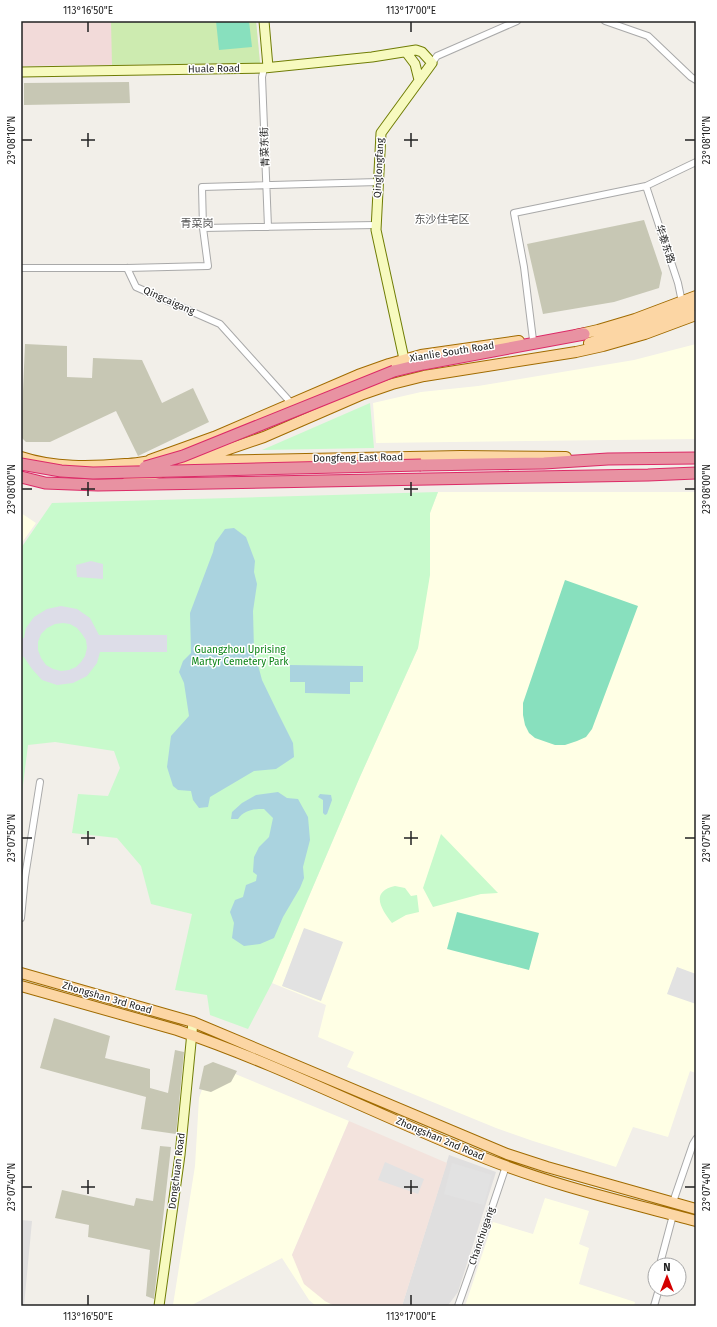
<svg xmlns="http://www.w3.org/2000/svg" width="717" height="1327" font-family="'Fira Sans','Noto Sans SC',sans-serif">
<rect width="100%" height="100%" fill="#f2efe9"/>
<path fill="#e0dfdf" d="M449,1155l47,17 -38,120 -9,12 -3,2h-44z
M21,1220l11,1 -8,85h-3z"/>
<path fill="#f2dad9" d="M22,21h234l4,42 -238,3z"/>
<path fill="#ffffe5" d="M696,344v95l-320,4 -3,-40 48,-11 57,-6 156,-26z
M438,492h258v581l-6,-2 -22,66 -35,-10 -17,40 -83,-26 -37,-13 -149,-61 7,-15 -36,-15 8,-32 -54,-22 87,-204 59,-131 12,-111v-24z
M21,513l15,10 -15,21z
M211,1064l138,57 -57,134 33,46 10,5h-19l-7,-6 -27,-42 -92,48 -17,-1 22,-139 4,-68z
M545,1198l44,13 -10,33 10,4 -10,36 56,18 -1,4h-169l28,-84 40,12z"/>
<path fill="#f3e3dd" d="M349,1121l98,42 -45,143h-67l-10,-5 -21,-17 -12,-29z"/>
<path fill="#c7c7b4" d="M129,82l1,21 -106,2v-22z
M644,220l18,53 -3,15 -45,14 -71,12 -16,-70z
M25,344l42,2v31l25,1 1,-20 49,2 20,43 31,-15 16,34 -71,34 -22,-45 -66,31h-24l-5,-5z
M54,1018l56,18 -5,22 45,11v19l18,5 7,-43 9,2 -8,82 -35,-5 5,-32 -106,-29z
M213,1062l24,9 -6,11 -20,10 -12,-3 5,-23z
M160,1146l11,1 -17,152 -8,-3 4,-46 -62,-13 1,-12 -34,-7 7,-28 72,16 2,-8 17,3z"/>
<path fill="#cdebb0" d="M111,21h145l4,42 -148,2z"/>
<path fill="#c8facc" d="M370,403l4,45 -112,2z
M438,492l-8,21v62l-12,73 -59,131 -87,204 -24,46 -38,-14 -3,-20 -32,-5 17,-76 -41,-10 -10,-38 -24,-28 -45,-5 6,-39 30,2 12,-28 -6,-17 -59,-9 -27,3 -6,48h-1v-245l31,-45z
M441,834l57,59 -17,1 -48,13 -10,-19z
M395,886l10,2 6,8 6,-1 2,17 -13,3 -14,8c-10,-13 -23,-31 3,-37z"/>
<path fill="#88e0be" d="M216,21h33l3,26 -33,3z
M565,580l73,26 -46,123 -6,8 -9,4 -12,4h-10l-20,-7 -6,-5 -4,-8 -2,-10v-12z
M457,912l82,21 -10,37 -82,-21z"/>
<path fill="#e2e2e2" d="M304,928l39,14 -22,59 -39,-15z
M677,967l19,7v30l-29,-10z
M385,1162l39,17 -6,15 -40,-14z
M452,1163l40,12 -8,30 -40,-11z"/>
<path fill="#dddde8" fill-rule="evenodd" d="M91,561l12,3v15l-26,-2 -1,-12z
M61,606l16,3 13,9 9,17h68v17h-67l-3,11 -10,13 -14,7 -16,2 -15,-5 -10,-11 -8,-12 -3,-1v-18h3l2,-10 8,-11 13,-8zM63,623l7,1 7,4 5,6 4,6 1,8 -2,8 -4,6 -5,5 -7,3 -8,1 -8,-2 -7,-4 -5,-7 -3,-8v-8l3,-8 6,-6 8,-4z"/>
<path fill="#aad3df" d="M234,528l12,9 9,24 -1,11 3,12 -4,27 1,39 8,30 15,31 16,32 1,14 -18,12 -22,2 -44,26 -2,10 -9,1 -6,-8 -2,-9 -13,-1 -5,-4 -6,-19 4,-31 18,-20 -5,-33 -5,-11 4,-11 8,-8 -1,-40 23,-61 2,-9 10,-14z
M290,665l73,1v16h-13v12l-45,-1v-11h-15z
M278,792l9,6 11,1 10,18 2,23 -7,27 1,11 -4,10 -17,29 -9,21 -14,6 -16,2 -12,-8 2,-15 -4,-11 5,-12 8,-3 3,-12 10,-4 1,-6 -4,-3 1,-15 5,-10 10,-10 4,-19 -9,-9c-10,0 -20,1 -26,10h-7l1,-7 10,-9 14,-8z
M320,794l11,1 1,5 -5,14 -2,1 -2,-2v-13l-5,-3z"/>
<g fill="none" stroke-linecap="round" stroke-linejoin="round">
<g stroke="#a9a9a9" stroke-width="8">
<path id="street" d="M605,21l43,15 43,41 5,3
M432,63l5,-7 80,-35
M264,68l-2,9 6,150
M646,186l32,97 4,19
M203,228l173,-3
M21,268h106l81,-2 -5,-38 -1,-41 176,-5
M127,268l9,19 84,37 72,80
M533,340l-9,-73 -10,-54 132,-27 50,-24
M21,918l4,-41 15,-95
M673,1202l20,-58 3,-5
M662,1265l-1,-5 12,-45
M458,1306l19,-54 29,-86
M654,1306l5,-17"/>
</g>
<g stroke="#707d05" stroke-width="11">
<path id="secondary" d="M264,21l4,46
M406,52l9,12 4,16
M21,72l243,-4 108,-11 44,-7 6,2 10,11 -51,70 -5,97 28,129
M159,1306l21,-151 13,-133"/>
</g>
<g stroke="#a06b00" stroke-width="12">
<path id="primary" d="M576,335l22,-5 37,-11 61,-23
M589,343l42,-13 65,-26
M21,457c33,11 70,10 104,7 11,0 21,-3 31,-3
M150,460l64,-23 144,-62 31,-11 32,-9 98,-14
M204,461l257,-5 105,1
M127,482l32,-9 105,-36 99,-43 29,-10 32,-8 152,-24 27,-6 42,-12 51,-19
M21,973l172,49 314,132 40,13 149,42
M21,986l156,44c106,36 206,88 310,129 68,27 139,43 209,62"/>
</g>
<g stroke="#dc2a67" stroke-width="13">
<path id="highway" d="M394,371l29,-7 161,-30
M421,465l123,-2 64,-4 88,-1
M21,477l24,6 53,2 550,-10 48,-2"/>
</g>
<use href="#street" stroke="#fff" stroke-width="6"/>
<use href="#secondary" stroke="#f7fabf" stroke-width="9"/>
<use href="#primary" stroke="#fcd6a4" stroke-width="10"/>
<use href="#highway" stroke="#e892a2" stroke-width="11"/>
<g stroke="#dc2a67" stroke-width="13" stroke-linecap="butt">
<path id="highway-bridge" d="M21,464l40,7 32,2 328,-8
M145,467l38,-11 211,-85"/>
</g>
<use href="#highway-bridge" stroke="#e892a2" stroke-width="11"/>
</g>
<path fill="none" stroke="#222" stroke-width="1.5" d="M88,22v10M411,22v10M88,133v14M411,133v14M22,140h10M81,140h14M404,140h14M685,140h10M88,482v14M411,482v14M22,489h10M81,489h14M404,489h14M685,489h10M88,831v14M411,831v14M22,838h10M81,838h14M404,838h14M685,838h10M88,1180v14M411,1180v14M22,1187h10M81,1187h14M404,1187h14M685,1187h10M88,1295v10M411,1295v10"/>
<g text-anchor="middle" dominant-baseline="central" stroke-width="3" stroke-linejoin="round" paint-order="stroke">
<g font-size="10" fill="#222" stroke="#fff">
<text transform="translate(214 69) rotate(-1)">Huale Road</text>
<text transform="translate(265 147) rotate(-92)">青菜东街</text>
<text transform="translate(379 168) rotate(-87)">Qinglongfang</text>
<text transform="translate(665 244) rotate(72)">华泰东路</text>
<text transform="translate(169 301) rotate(24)">Qingcaigang</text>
<text transform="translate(452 352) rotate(-9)">Xianlie South Road</text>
<text transform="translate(358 458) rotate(-1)">Dongfeng East Road</text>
<text transform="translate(107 998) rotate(16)">Zhongshan 3rd Road</text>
<text transform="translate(440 1139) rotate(23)">Zhongshan 2nd Road</text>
<text transform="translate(177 1171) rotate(-83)">Dongchuan Road</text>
<text transform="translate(482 1236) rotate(-71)">Chanchugang</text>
</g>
<g font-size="10" fill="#0c8416" stroke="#fff">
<text x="240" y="650">Guangzhou Uprising<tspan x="240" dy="12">Martyr Cemetery Park</tspan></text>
</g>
<g font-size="11" fill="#555" stroke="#fff">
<text x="442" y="219">东沙住宅区</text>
<text x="197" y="223">青菜岗</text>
</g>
</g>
<rect width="717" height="1327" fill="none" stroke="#ffffff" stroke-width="44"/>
<g transform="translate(667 1277)"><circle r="19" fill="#ffffff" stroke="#a7a7a7"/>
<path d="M0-3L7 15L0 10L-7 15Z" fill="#d40000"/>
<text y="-6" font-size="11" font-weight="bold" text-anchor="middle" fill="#222222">N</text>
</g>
<rect x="22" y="22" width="673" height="1283" fill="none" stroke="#222" stroke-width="1.5"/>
<g font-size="10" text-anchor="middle" fill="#222">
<text x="88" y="14">113°16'50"E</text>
<text x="411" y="14">113°17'00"E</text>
<text transform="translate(11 140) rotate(-90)" y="4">23°08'10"N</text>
<text transform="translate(706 140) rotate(-90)" y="4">23°08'10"N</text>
<text transform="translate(11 489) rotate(-90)" y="4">23°08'00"N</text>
<text transform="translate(706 489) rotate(-90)" y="4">23°08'00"N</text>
<text transform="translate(11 838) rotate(-90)" y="4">23°07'50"N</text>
<text transform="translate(706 838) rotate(-90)" y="4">23°07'50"N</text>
<text transform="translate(11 1187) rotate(-90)" y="4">23°07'40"N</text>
<text transform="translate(706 1187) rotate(-90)" y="4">23°07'40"N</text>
<text x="88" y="1320">113°16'50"E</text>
<text x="411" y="1320">113°17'00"E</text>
</g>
</svg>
